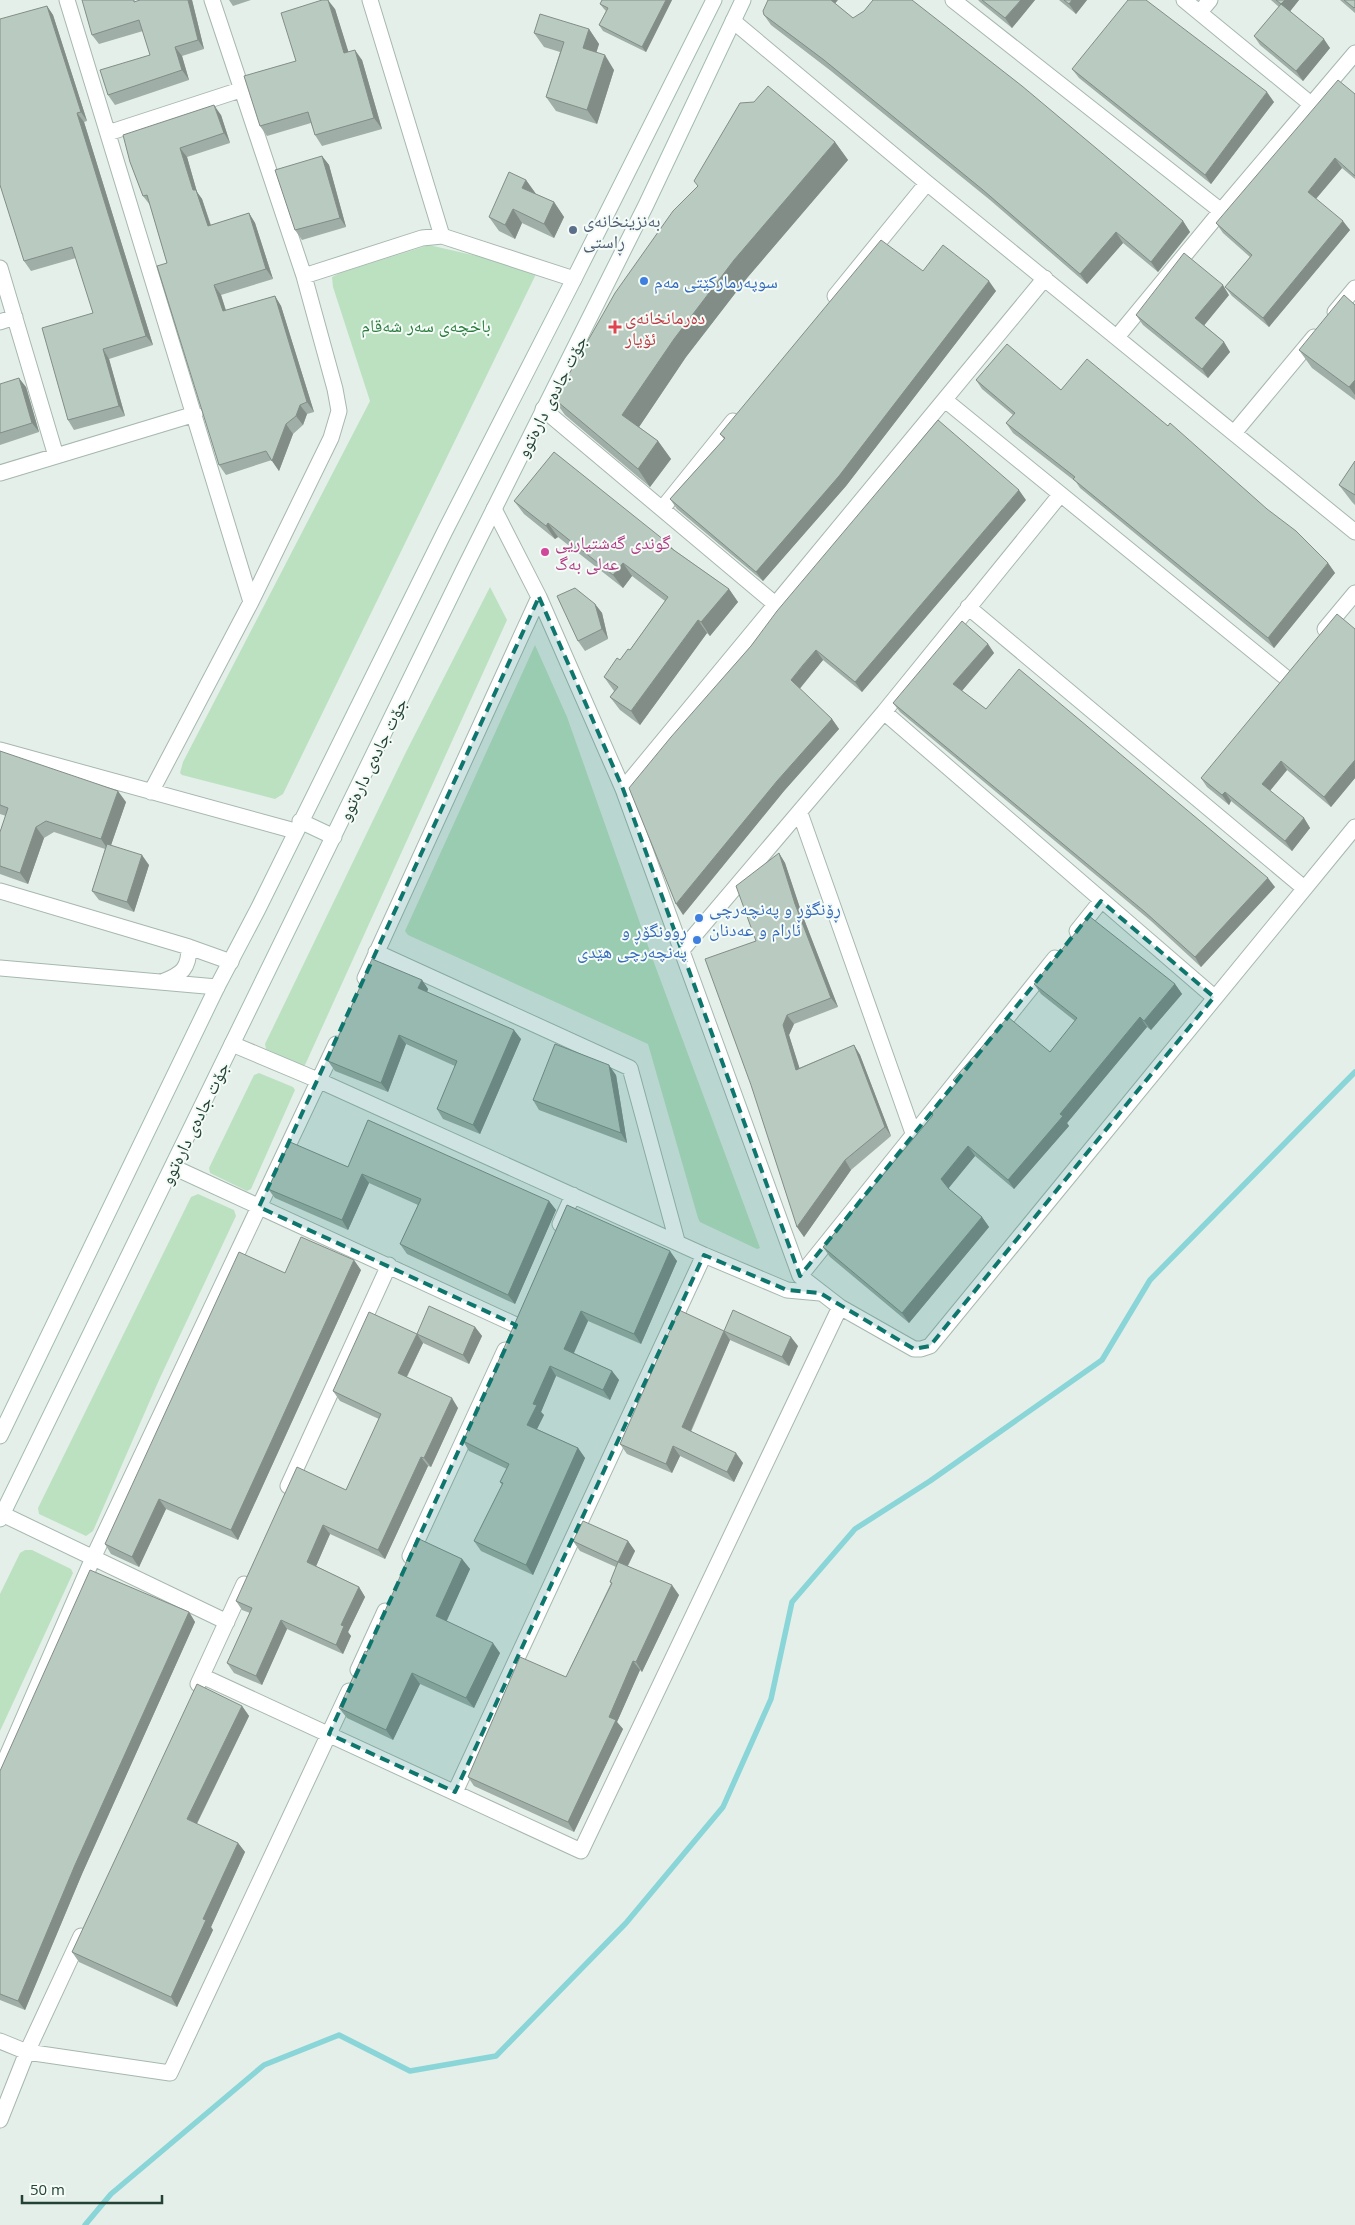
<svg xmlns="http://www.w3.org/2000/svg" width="1355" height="2225" font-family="'Open Sans','Noto Naskh Arabic',sans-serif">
<rect width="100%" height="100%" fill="#e4efe9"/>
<path fill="#bce1c1" d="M429,245l109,25 -255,524 -8,5 -93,-24 -2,-2 3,-11 187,-361 -37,-114 -1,-10 8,-4z
M490,587l17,33 -202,445 -3,1 -36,-17 -1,-5 141,-292z
M535,645l32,72 86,243 107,288 -3,1 -57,-27 -2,-4 -50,-174 -240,-109 -3,-4z
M259,1073l34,14 2,3 -44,99 -4,2 -37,-18 -1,-5 45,-93z
M198,1194l36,16 2,6 -77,164 -66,151 -7,5 -47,-22 -1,-6 153,-311z
M25,1550h7l39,19 2,4 -73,158v-137l20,-41z"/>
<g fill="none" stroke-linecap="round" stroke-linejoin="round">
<path stroke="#89d5d7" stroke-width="5.5" d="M85,2225l26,-31 153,-129 75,-30 71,36 86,-15 130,-133 97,-116 48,-108 21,-97 63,-73 75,-48 172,-121 48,-80 205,-208"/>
<g stroke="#a6b8af" stroke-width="17">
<path id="street" d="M67,0l184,602
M370,0l72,236
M953,0l268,211
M1184,0l128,105
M1200,12l10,-12
M733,21l194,162 428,349
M108,133l132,-43
M0,268l56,188
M304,276l118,-38 20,-2 132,43
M835,296l92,-113
M1335,312l20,-24
M0,322l15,-5
M1117,337l104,-126 134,-158
M945,400l340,277
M543,409l232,195
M1234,433l80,-96
M0,473l195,-59
M494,509l45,88 84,192 177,487 40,31 74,42h7l9,-3 425,-519
M662,509l71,-88
M968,607l336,281
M1325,629l30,-36
M884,712l330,285
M0,750l295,81
M623,789l422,-511
M151,792l100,-190 80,-164 8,-27 -4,-22 -31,-113 -92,-276
M800,813l113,320
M0,891l189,56 42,15
M1077,931l24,-30
M682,950l202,-238 176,-217
M376,952l254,116 47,173
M0,968l217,19
M365,978l174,-381
M162,982c20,-8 27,-13 27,-35
M232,1044l88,37 384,174 83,35 33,3
M173,1167l343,158
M560,1224l13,-29
M800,1276l255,-318
M288,1486l101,-221
M2,1514l225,108
M410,1556l95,-206
M358,1670l27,-59
M202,1676l379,175 259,-544
M198,1684l46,-100
M0,1772l93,-214 243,-514
M455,1792l249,-537
M0,2041l27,11 143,21 179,-382
M0,2120l27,-68 54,-116"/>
</g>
<g stroke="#a2bbaf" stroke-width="17">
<path id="secondary" d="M300,821l34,16
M0,1436l217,-449 41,-78 187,-378 129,-252 140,-279
M0,1519l464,-950 182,-364 97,-205"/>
</g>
<use href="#street" stroke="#fff" stroke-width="15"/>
<use href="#secondary" stroke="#fff" stroke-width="15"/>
</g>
<path fill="#9faea6" d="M192,0l12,49 -22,7 7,24 -74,25 -7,-10 42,-40 -7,-24 -44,13 -7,-9 46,-34z
M229,0h22l-18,6z
M672,0l-26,52 -43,-21 -4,-6 7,-14 -2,-2 -4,-5z
M978,0h57l-23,28 -32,-26z
M1059,0h28l-11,14z
M1271,0h28l-9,11 40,37 -27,33 -43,-36 -6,-9 25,-29z
M1340,0h15v13z
M835,4l18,14 330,203 7,11 -32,40 -35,-29 -36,41 -97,-84 -159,-129 -60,-46 -7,-10z
M47,6l6,9 34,106 -3,1 69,223 -44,14 16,57 -51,14 -6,-10 25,-107 -17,-55 -45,13 -7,-10z
M335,9l13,43 14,8 20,69 -60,17 -7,-11 -4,-12 -44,13 -7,-10 36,-65z
M589,29l10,15 -3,9 18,17 -17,54 -41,-13 -10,-14 14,-45 -16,-5 -10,-14z
M1072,69l202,33 -63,82 -132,-106z
M1355,94v85l-13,-11 -26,31 34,31 -81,97 -37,-31 -7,-9 25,-30 -27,-24 -7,-10z
M221,115l9,28 -43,14 10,35 5,7 9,26 38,-12 6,10 18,56 -52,16 5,15 49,-14 6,10 33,106 -7,2 -4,11 -10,9 -14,37 -7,-11 -46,15 -7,-10 -52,-202 -17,-58 -7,-9 -13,-34z
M835,142l13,18 -101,118 -61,79 -47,70 19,14 13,18 -21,28 -85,-72 -13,-18z
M322,156l7,9 17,62 -44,13 -7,-10z
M526,180l10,14 18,8 10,15 -10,21 -32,-15 -7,16 -16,-8 -10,-14z
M923,271l73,20 -150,195 -83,95 -86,-72 -7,-10 54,-60 -4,-5z
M1229,295l-25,30 20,17 6,10 -22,26 -65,-53 -7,-10z
M1355,305v95l-43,-32 -13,-18z
M976,380l85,10 267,173 7,10 -61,75 -194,-160 -4,-6 -63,-49 -7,-10 7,-8 -31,-26z
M0,384l26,3 13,45 -39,13z
M1355,461v44l-3,-3 -13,-17z
M1026,500l-164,192 -39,-32 -13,15 -11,14 33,30 7,10 -55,62 -101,124 -12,-178z
M514,501l155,43 5,6 55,39 9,13 -28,34 -3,-3 -67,92 -20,-15 -10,-13 4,-6 -10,-14 26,-27 35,-49 -33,-25 -9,12 -65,-51 -3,2 -31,-25z
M595,604l7,9 6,26 -23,12 -7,-10z
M1355,629v149l-24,29 -44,-37 -17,21 34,27 6,10 -18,23 -61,-50 -2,4 -22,-18 -6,-9z
M988,644l6,9 -32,38 24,18 289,178 -74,80 -50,-46 -251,-209 -7,-9z
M0,751l126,51 -15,43 38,20 -15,47 -35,-12 -7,-9 13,-42 -51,-17 -10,6 -16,46 -28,-10v-42l6,-16 -6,-2z
M779,853l6,10 17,51 36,93 -44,17 -5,11 10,33 55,-23 6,10 31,81 -40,34 -47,67 -7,-10 -41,-286z
M422,980l6,9 -1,3 94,47 -41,95 -37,-15 -6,-10 18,-43 -49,-22 -18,48 -53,-21 -7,-10z
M1034,984h141l7,10 -31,36 -4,-3 -80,96 2,3 -55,63 -39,-33 -27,32 34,29 7,10 -80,96 -79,-66 -7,-10 109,-131 -1,-2 25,-30 -3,-4 97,-28 25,-31 -34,-27z
M616,1075l11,68 -88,-33 -6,-10z
M348,1167l201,34 7,9 -41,94 -108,-50 -7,-10 18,-39 -49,-22 -21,47 -73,-32 -7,-9z
M567,1205l110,56 -36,83 -53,-23 -14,32 38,18 7,9 -9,20 -54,-24 -15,36 3,3 -7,14 41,19 7,10 -52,117 -52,-24 -7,-10 28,-56 -2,-3 7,-13 -38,-18 -6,-10 34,-73 -1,-1z
M361,1270l-123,270 -72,-31 -27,58 -28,-13 -6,-10 180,-271z
M475,1327l7,9 -13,28 -46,-21 -16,34 51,31 -27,59 -3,-1 -43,93 -55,-25 -14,32 43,21 6,10 -17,35 3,4 -8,18 -56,-25 -25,56 -28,-12 -7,-10 23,-50 -8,-3 -6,-9 110,-111 33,-71 -39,-18 -7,-10 84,-57z
M724,1331l74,15 -9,20 -59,-26 -39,92 52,31 -9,19 -54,-26 -8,17 -45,-19 -7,-10z
M573,1541h55l7,10 -7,15 51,29 -37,77 -2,-2 -23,52 6,7 -49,103 -100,-46 -6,-9 98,-100 45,-94 -1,-1 6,-15 -36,-16z
M462,1559l8,10 -24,52 54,32 -26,55 -54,-24 -27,56 -46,-22 -8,-10 28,-56z
M189,1612l6,10 -113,252 -57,136 -25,-10v-229z
M242,1706l7,10 -52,108 41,19 7,9 -34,75 2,3 -36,77 -98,-45 -7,-10z"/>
<path fill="#828d87" d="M188,0h4l12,49 -6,-9z
M328,0l7,9 17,54 -8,-10z
M666,0h6l-26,52 -4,-5z
M829,0h9l-5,6z
M1021,0h14l-23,28 -7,-10z
M1072,0h15l-11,14 -7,-10z
M1285,0h14l-11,14 -7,-10z
M47,6l6,9 34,106 -6,-9z
M589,29l10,15 -6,19 -10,-15z
M1324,39l6,9 -27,33 -7,-10z
M175,47l7,9 7,24 -7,-10z
M355,50l7,10 20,69 -8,-11z
M605,55l9,15 -17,54 -10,-14z
M1267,92l7,10 -63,82 -6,-9z
M214,105l7,10 9,28 -6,-10z
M77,113l7,9 69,223 -7,-9z
M835,142l13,18 -101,118 -61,79 -51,76 -13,-18 52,-76 60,-79z
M180,148l7,9 10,35 5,7 12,37 -6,-10 -15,-36z
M322,156l7,9 17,62 -6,-9z
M1335,158l7,10 -28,33 -6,-9z
M526,180l10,14 -14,-6z
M554,202l10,15 -10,21 -10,-14z
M513,209l9,14 -7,16 -10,-14z
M249,213l6,10 18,56 -7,-10z
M1183,221l7,11 -32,40 -7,-10z
M1343,221l7,9 -81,97 -6,-9z
M1116,232l7,11 -36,41 -7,-10z
M989,281l7,10 -150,195 -83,95 -7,-9z
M214,285l7,10 8,26 -6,-10z
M1223,285l6,10 -27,33 -7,-10z
M275,296l6,10 33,106 -7,-10z
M1224,342l6,10 -22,26 -6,-9z
M103,349l6,10 16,57 -6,-10z
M19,378l7,9 13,45 -7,-9z
M1355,380v15l-6,-8z
M300,405l7,9 -4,11 -7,-9z
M286,424l7,10 -14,37 -7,-10z
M658,441l13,18 -21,28 -12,-18z
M1019,490l7,10 -164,192 -7,-10z
M548,523l10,14 -3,2 -9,-13z
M623,563l9,13 -9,12 -10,-13z
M1328,563l7,10 -61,75 -6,-10z
M729,589l9,13 -28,34 -9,-14z
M595,604l7,9 6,26 -6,-10z
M698,620l9,13 -67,92 -9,-14z
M988,644l6,9 -34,40 -7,-9z
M816,650l7,10 -25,31 -7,-11z
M832,719l7,10 -55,62 -101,124 -7,-11 101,-123z
M1355,760v18l-24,29 -7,-10z
M1281,761l6,9 -19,23 -6,-9z
M118,791l8,11 -17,49 -8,-12z
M1225,792l6,9 -2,4 -7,-10z
M1304,818l6,10 -18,23 -7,-10z
M36,827l8,11 -16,46 -8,-11z
M779,853l6,10 17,51 36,93 -7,-9 -36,-94z
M142,855l7,10 -15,47 -7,-10z
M1268,878l7,9 -74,80 -6,-10z
M422,980l6,9 -3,9 -7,-10z
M1175,984l7,10 -31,36 -7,-9z
M787,1015l7,9 -5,11 14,44 -7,-9 -13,-45z
M1140,1017l7,10 -80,96 2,3 -55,63 -6,-9 52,-66z
M514,1030l7,9 -41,95 -7,-9z
M399,1035l7,9 -18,48 -7,-9z
M854,1045l6,10 31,81 -6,-9z
M609,1065l7,10 11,68 -6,-10z
M968,1146l7,10 -27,33 -7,-10z
M845,1160l6,10 -47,67 -7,-10z
M362,1174l7,9 -21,47 -6,-10z
M549,1201l7,9 -41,94 -7,-9z
M982,1217l7,10 -80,96 -7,-10z
M670,1251l7,10 -36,83 -7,-10z
M354,1260l7,10 -123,270 -7,-10z
M581,1311l7,10 -17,38 -7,-10z
M475,1327l7,9 -13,28 -6,-9z
M724,1331l6,9 -42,97 -6,-10z
M417,1334l6,9 -19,39 -6,-9z
M791,1337l7,9 -9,20 -7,-9z
M550,1366l6,10 -15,36 3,3 -10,20 -7,-10 6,-21z
M612,1371l7,9 -9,20 -7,-10z
M452,1398l6,10 -27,59 -7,-9z
M673,1446l7,10 -8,17 -6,-9z
M578,1448l7,10 -52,117 -7,-10z
M736,1453l7,10 -9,19 -7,-10z
M421,1457l7,9 -43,93 -7,-9z
M159,1499l7,10 -27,58 -7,-10z
M323,1525l7,9 -16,37 -7,-9z
M628,1541l7,10 -10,20 -7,-9z
M462,1559l8,10 -26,58 -8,-11z
M672,1585l7,10 -37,77 -6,-10z
M359,1587l6,10 -17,35 3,4 -8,18 -7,-9 5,-20z
M189,1612l6,10 -113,252 -57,136 -7,-9 57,-136z
M281,1620l6,9 -25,56 -6,-9z
M493,1643l7,10 -26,55 -8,-10z
M633,1661l7,9 -23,52 6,7 -49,103 -6,-10 41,-105z
M412,1673l8,11 -27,56 -7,-10z
M242,1706l7,10 -55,113 -7,-10z
M238,1843l7,9 -34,75 2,3 -36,77 -6,-10 32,-78z"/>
<path fill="#b9cac1" stroke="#828d87" d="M82,0h52v2l6,-2h48l10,40 -23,7 7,23 -74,25 -8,-25 50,-15 -11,-35 -47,15z
M322,0h6l16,53 11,-3 19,68 -59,17 -7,-23 -48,14 -16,-50 52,-15 -15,-48z
M602,0h64l-24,47 -43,-22 9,-17 -8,-4z
M768,0h63l22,18 11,-7 9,-11h39l110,86 161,135 -32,41 -35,-30 -36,42 -97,-84 -159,-130 -60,-45 -1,-4z
M982,0h39l-16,18z
M1064,0h8l-3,4z
M1128,0h18l121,92 -62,83 -133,-106z
M1276,0h9l-4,4z
M1344,0h11v7l-1,1z
M1281,4l43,35 -28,32 -42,-35z
M47,6l34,106 -4,1 69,223 -43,13 16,57 -51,14 -26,-92 51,-15 -21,-66 -48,14 -24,-76v-166z
M540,14l49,15 -6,19 22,7 -18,55 -41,-13 18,-55 -30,-9z
M1338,80l17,14v82l-20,-18 -27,34 35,29 -80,97 -38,-31 27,-32 -36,-32z
M768,86l67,56 -101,118 -60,79 -52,76 36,26 -20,28 -86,-72 17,-23 46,-81 58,-82 25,-25 -4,-5 46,-78 14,-1z
M214,105l10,28 -44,15 13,42h3l12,36 41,-13 17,56 -52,16 9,26 52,-15 32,106 -7,3 -4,11 -10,8 -14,37 -6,-10 -47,14 -62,-199 10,-3 -20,-68 -4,1 -13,-34 -7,-27z
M322,156l18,62 -45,12 -20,-60z
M509,172l17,8 -4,8 32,14 -10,22 -31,-15 -8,16 -16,-8z
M881,240l42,31 20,-26 46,36 -150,195 -83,96 -86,-73 55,-61 -5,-4z
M1184,253l39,32 -28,33 29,24 -22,27 -66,-54z
M1344,295l11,10v75l-6,7 -50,-37z
M1007,344l54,46 26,-31 81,67 2,-3 97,86 29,22 32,32 -60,75 -195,-159 2,-2 -69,-54 9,-10 -39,-33z
M19,378l13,45 -32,10v-49z
M938,420l81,70 -164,192 -39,-32 -13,15 -12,15 41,39 -55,62 -101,123 -47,-116 42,-51 80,-91 26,-35z
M554,452l115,92 -1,2 61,43 -28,33 -3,-2 -67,91 -21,-14 8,-10 -14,-10 13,-19 3,2 8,-11 2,1 38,-53 -45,-34 -10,12 -65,-52 -2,3 -32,-25z
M1355,461v34l-16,-10z
M575,588l20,16 7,25 -24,12 -21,-45z
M1337,614l18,15v131l-31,37 -43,-36 -19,23 42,34 -19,23 -60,-49 -3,3 -21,-17z
M962,621l26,23 -35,40 33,25 33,-40 249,209 -73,79 -50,-45 -252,-209z
M0,751l118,40 -17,48 -55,-18 -10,6 -16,46 -20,-7v-34l8,-24 -8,-3z
M107,844l35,11 -15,47 -35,-11z
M779,853l16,51 36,94 -44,17 -4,10 13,45 58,-25 31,82 -40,33 -48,67 -46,-142 -46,-126 51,-18 -20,-55z
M1089,916l86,68 -31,37 -4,-4 -80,97 3,2 -55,64 -40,-34 -27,33 8,10 33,28 -80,96 -79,-66 110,-132 -2,-1 26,-31 -4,-3 55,-63 42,35 27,-34 -43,-34z
M372,959l50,21 -4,8 96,42 -41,95 -36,-16 20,-48 -58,-26 -18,48 -53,-22z
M555,1044l54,21 12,68 -88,-33z
M368,1120l181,81 -41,94 -108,-51 21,-45 -59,-25 -20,46 -74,-31 22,-47 58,25z
M567,1205l103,46 -36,83 -53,-23 -17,38 48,22 -9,19 -53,-24 -17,38 4,1 -10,20 51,23 -52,117 -52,-24 29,-58 -3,-1 9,-18 -46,-23 35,-74h-2l4,-10z
M301,1237l53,23 -123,270 -72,-31 -27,58 -27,-13 134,-292 46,21z
M429,1306l46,21 -12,28 -46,-21z
M679,1310l45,21 -42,96 54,26 -9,19 -54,-26 -7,18 -46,-20z
M733,1310l58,27 -9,20 -58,-26z
M369,1312l48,22 -19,39 54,25 -28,60 -3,-1 -43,93 -55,-25 -16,37 52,25 -18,38 3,1 -8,19 -55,-25 -25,56 -29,-13 25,-55 -16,-7 61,-134 49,23 35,-76 -48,-23z
M583,1521l45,20 -10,21 -45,-21z
M417,1538l45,21 -26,57 57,27 -27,55 -54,-25 -26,57 -47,-22 26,-57 2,1z
M618,1562l54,23 -36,77 -3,-1 -24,56 7,3 -48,102 -100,-45 52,-120 46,20 46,-94 -2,-1z
M90,1570l99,42 -114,253 -57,136 -18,-7v-223z
M197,1684l45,22 -55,113 51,24 -35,76 3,1 -35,77 -99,-45z"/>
<path fill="#0f766e" fill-opacity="0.2" stroke="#0f766e" stroke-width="4" stroke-dasharray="10 6" stroke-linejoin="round" d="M539,597l84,192 177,487 301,-375 113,96 -284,349 -16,3 -94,-56 -33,-3 -83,-35 -249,537 -126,-58 187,-409 -257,-118z"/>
<circle fill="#5c6f8a" stroke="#f5fbf7" stroke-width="2" cx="573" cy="230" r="5"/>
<g fill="#3f7fe0" stroke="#f5fbf7" stroke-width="2">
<circle cx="644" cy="281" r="5"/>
<circle cx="699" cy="918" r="5"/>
<circle cx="697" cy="940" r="5"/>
</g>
<path fill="#e0444e" stroke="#f5fbf7" stroke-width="2" d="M612.5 319.5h5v5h5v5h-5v5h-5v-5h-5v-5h5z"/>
<circle fill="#d1479c" stroke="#f5fbf7" stroke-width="2" cx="545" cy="552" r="5"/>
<g text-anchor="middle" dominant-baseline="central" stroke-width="4" stroke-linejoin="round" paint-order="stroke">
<g font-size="18" fill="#4e5e75" stroke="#f5fbf7" text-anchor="start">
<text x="583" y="220">بەنزینخانەی<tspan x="583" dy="21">ڕاستی</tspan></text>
</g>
<g font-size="18" fill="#366cbe" stroke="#f5fbf7" text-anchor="start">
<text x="654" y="281">سوپەرمارکێتی مەم</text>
<text x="709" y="908">ڕۆنگۆڕ و پەنچەرچی<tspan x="709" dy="21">ئارام و عەدنان</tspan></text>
<text x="687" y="930" text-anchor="end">ڕوونگۆڕ و<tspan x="687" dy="21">پەنچەرچی هێدی</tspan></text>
</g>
<g font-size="18" fill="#be3a42" stroke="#f5fbf7" text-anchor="start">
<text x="625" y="317">دەرمانخانەی<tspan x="625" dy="21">ئۆیار</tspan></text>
</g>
<g font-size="18" fill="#287d3e" stroke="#f5fbf7">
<text x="426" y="325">باخچەی سەر شەقام</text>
</g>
<g font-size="18" fill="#224235" stroke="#f5fbf7">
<text transform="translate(551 396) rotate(-63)">جۆت جادەی دارەتوو</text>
<text transform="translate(372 759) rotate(-64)">جۆت جادەی دارەتوو</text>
<text transform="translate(194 1123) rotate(-64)">جۆت جادەی دارەتوو</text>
</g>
<g font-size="18" fill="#b23c85" stroke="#f5fbf7" text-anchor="start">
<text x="555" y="542">گوندی گەشتیاریی<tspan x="555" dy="21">عەلی بەگ</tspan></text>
</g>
</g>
<path d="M22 2195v8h140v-8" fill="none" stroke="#224235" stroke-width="2.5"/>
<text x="30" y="2195" font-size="15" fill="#224235" stroke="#f5fbf7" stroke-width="4" paint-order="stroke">50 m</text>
</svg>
